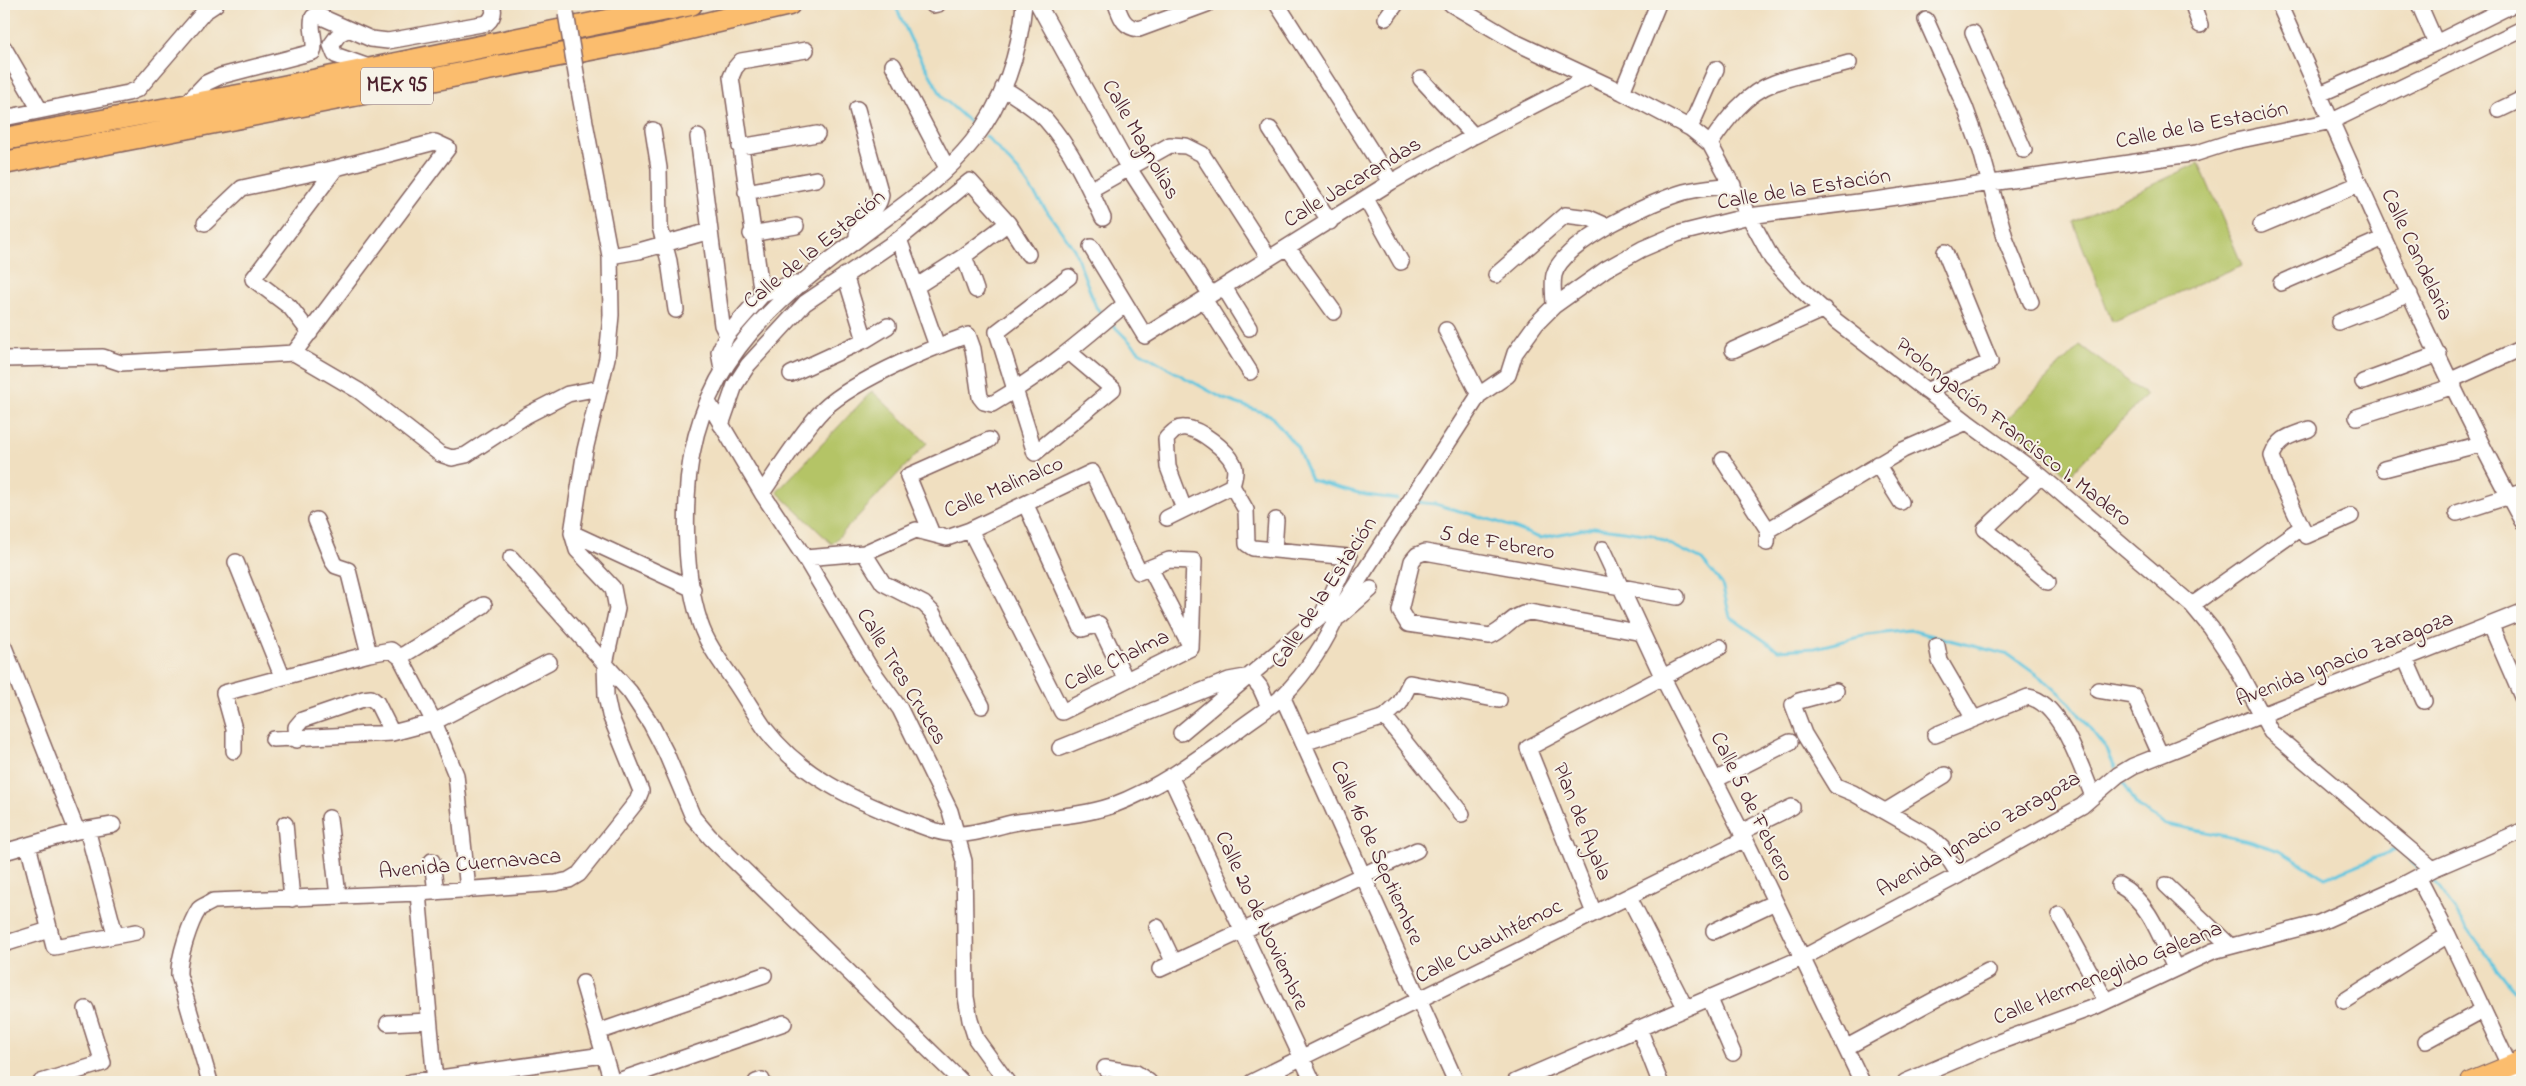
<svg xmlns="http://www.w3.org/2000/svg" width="2526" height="1086" font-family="'Indie Flower',sans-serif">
<rect width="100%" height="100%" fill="#f7f3e8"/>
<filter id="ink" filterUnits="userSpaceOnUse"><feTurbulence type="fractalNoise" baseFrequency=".02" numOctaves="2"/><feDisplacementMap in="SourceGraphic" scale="10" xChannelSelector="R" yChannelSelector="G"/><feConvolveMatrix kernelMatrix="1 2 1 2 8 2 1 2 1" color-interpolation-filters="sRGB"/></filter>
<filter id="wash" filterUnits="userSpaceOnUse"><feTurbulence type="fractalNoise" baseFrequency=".0096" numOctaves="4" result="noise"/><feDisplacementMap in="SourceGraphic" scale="20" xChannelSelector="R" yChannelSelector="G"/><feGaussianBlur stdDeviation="1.12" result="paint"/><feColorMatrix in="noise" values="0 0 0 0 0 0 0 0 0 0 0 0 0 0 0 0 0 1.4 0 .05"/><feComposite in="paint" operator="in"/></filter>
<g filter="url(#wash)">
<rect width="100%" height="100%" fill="#f0dfc0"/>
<path fill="#b4c466" stroke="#7f7248" d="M2199,163l43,102 -130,57 -39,-100z
M2080,345l66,50 -77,81 -64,-55z
M872,391l55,52 -95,101 -55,-52z"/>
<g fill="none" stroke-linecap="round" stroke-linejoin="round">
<path stroke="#61c6df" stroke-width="3" d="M895,5l16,35 32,58 30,27
M986,136l33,36 55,77 22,58 5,6
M1113,325l26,26 41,24 44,24 46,16 27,32 14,33 55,15 31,4
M1415,502l20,2 63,18 42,16 54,-11 58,8 50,25 20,24 8,33 48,33 37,-2 53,-13 42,-5 99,25 39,28 22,20 37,47 8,17
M2123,782l15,25 28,17 83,17 31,10 45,27 72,-29 21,19
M2431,880l8,8 53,74 30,38"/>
</g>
</g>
<g filter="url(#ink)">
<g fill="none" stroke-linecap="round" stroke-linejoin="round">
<g stroke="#84625f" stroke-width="18">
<path id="minor" d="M1024,4c-4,49 -21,99 -52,138 -31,39 -75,67 -114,97 -95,70 -166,133 -171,259 -2,41 0,85 13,125 7,22 23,42 36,61 10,15 19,31 30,46 34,45 86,69 137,89 17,6 35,15 53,15 20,1 42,-9 62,-12 31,-5 63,-6 93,-16 48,-18 87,-47 128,-77 14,-11 31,-21 44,-33 25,-25 46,-60 60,-92l136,-209 29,-20 7,-22 21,-29 18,-18 52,-37 36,-20 35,-15 72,-18 133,-17 315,-46 34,-11 101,-21 190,-92
M1038,4l90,163 83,128
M1116,4c5,13 7,23 23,25l68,-25
M1277,4l114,178
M1451,4l66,39 105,49 68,36 20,16 62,115 24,26 40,36 131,101 74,54 151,129 19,23 22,33 38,71 162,137
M2196,4l-3,1 7,20
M2279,4c78,173 152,350 243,517
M2419,4l17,39
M933,5l5,-1
M1386,18l10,-14
M1926,20l39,87 16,44 25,90 25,61
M347,30l-8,4 -8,11 4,10 34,12
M1973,33l51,117
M4,48l36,62
M893,65l54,103
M1421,79l53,57
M1003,88c15,10 31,19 43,32 25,28 42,65 57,98
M1622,92l36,-88
M2320,94l116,-51 78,-39
M186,104l20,-21 15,-7 92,-24c4,-12 -4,-24 0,-35l4,-2 54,24 17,2 99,-18c7,-6 8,-11 5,-19
M857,109l24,86c-3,21 -25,19 -24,44
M2499,110l23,-11
M4,118l124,-25 10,-4 66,-77 12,-8
M1690,128l26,-59
M1270,129l60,93
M653,130l6,38 1,59 9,34 7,49
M698,137l24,188 5,10
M1710,144c16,-24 36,-51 64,-61 24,-9 51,-13 75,-20
M740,147l77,-13
M1090,190l80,-45 16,1 16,8 67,104
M746,192l70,-13
M1366,199l35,63
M205,223l37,-35 94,-20 99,-26 13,6 -154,205
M2261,225l98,-41
M751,234l45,-8
M899,239l38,107
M1091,247l54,89 246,-154 83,-46 115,-59
M1288,248l46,64
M610,256l29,-5 71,-20
M964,256l12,34
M845,275l20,65
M1496,275l69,-60 24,3 18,8
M1069,277l-72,55 38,121 78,-64 -44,-37
M2281,283l103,-45
M917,286l47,-30 44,-33
M1224,287l25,41
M762,295l-31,-218 4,-9 6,-7 65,-11
M1204,299l46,73
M1554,306c0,-9 -2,-22 0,-31 8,-33 99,-74 130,-83 15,-4 33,-5 49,-7
M2339,322l71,-28
M1446,330l33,65
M310,333l-20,-26 -37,-28 83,-111
M1733,350l91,-41
M4,359l99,-2 18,6 173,-10 65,38 81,63 12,4 14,-3 61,-40 41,-21 32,-6
M722,369l-3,-17 8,-17 35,-40 27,-11h12
M791,374l74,-34 23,-14
M2451,380l71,-32
M2363,382l76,-28
M1926,391l64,-29 -45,-110
M708,402l54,91 43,65 64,108 31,43 50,102 14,50 2,136 4,23 6,19 31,43
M2357,417l97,-31
M721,425l14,-40 13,-20 57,-62 94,-64 71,-58 38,42 20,31
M2309,429c-18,7 -29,7 -37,27l8,24 26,56 45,-20
M1723,460l45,70
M1877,464l24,38
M2384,469l97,-25
M2041,476l-56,53 63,53
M762,493c18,-26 35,-54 56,-78 27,-31 110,-66 150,-80l5,14 7,48 4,5 8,2c48,-28 90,-63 132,-99
M1026,505l56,124 17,-5 27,56
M2457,513l65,-21
M1167,518l65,-32
M316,520l17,42 3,4 12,4 21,84
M970,530l92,182 129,-64
M572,533l121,56
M932,534l-24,-58 81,-36
M1767,543l1,-13 135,-80 64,-28
M1603,549l60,129 82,161 117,243
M1274,550l2,-30
M864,553l19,30 41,21 8,8 50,94
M511,558l119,134 21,32 15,29 27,64 17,20 252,245
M805,558l59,-5 52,-23 31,8 23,-8 122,-58 47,100 30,-12 25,1 -3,87
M236,562l46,114
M1150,568l41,79
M2192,605l110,-78
M1340,616l31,-27
M2491,626l31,71
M1642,633l-112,-21c-21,4 -23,17 -40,24l-82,-12 -8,-13 12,-50 5,-6 8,-3 252,45
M1937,646l3,15 34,58
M4,647l73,184
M400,657l84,-52
M2405,658l19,43
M2098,690l36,6 26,58
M1836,691l-37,10 -6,4 11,29 32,52 17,7 77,44 12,11 17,27
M1282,696l174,386
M1385,717l77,97
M1181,733l141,-118 27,-58 -96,-9 -6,-4 -1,-34 -14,-24c2,-7 5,-16 1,-23 -6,-13 -33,-34 -47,-35 -9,-2 -14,5 -20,11l2,28 16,42
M1935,735l93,-38c33,5 53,71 65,99
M273,739l119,-6 42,-11 115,-60
M297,740l-1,-13 6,-7 61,-21 8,-1 6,5 15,30
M1303,743l82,-26 15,-14 10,-20 89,17
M1060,748l169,-68 22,-4 9,11 9,20
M234,751v-22l-10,-36 145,-39 22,-4 9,7 34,65 22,53 12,115
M1171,778l142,304
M1715,780l75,-38
M1886,811l59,-36
M329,818l9,78
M285,824l7,75
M87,829l28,105
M1741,832l51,-25
M28,845l26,102 82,-15
M4,852l73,-21 36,-6
M432,861l4,31
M2418,877l30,58 69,147
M2119,885c30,16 42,54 56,83
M2166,885l63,60
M418,893l17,189
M1629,897l56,110
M1594,913l-66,-165 192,-101
M2059,915l47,86
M1157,927l17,36
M1714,931l61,-29
M4,944l45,-14
M1160,969l257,-119
M583,983l29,99
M1709,997l24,56
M2344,1001l104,-66
M388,1023l41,-2
M1639,1028l21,54
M598,1032l166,-57
M2426,1041l57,-31
M1847,1047l141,-76
M1105,1068l31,5 13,9
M41,1082l62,-19 -17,-54
M210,1082l-31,-107c-1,-16 11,-53 20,-66 3,-3 10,-5 14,-8l205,-8 138,-10 13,-3 10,-6 58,-73 4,-10 -31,-76 -4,-19 -1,-32 12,-55 -4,-21 -36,-38 -5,-17 13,-83 22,-92 4,-43 -1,-59 -32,-171
M411,1082l192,-27
M615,1082l169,-59
M756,1082l6,-2
M1252,1082l493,-243
M1515,1082l287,-124 157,-83 123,-69 36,-31 15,-9 389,-154
M1905,1082l91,-39 98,-36 119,-56 106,-28 80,-36 34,-18 89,-38"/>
</g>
<g stroke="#84625f" stroke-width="22">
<path id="major" d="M2471,1082l51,-21"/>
</g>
<g stroke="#84625f" stroke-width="25">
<path id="highway" d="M4,139l240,-44 447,-91
M4,163l648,-126 137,-33"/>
</g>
<use href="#minor" stroke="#fff" stroke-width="15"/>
<use href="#major" stroke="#fbbd6e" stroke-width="20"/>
<use href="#highway" stroke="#fbbd6e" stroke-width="22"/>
<g stroke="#84625f" stroke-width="18" stroke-linecap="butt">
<path id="minor-bridge" d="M566,13l12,72"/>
</g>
<use href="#minor-bridge" stroke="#fff" stroke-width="15"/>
</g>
</g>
<g text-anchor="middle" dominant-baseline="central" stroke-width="4" stroke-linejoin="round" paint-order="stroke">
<rect fill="#f7f3e8" stroke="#7e5f64" stroke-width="1" x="361" y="67.5" width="72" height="37" rx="4"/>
<g font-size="21" font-weight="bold" fill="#4a1f2b">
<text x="397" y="86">MEX 95</text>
</g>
<g font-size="22" fill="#4a1f2b" stroke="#f7f3e8">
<text transform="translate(2202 126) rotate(-11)">Calle de la Estación</text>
<text transform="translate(1140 140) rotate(60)">Calle Magnolias</text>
<text transform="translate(1353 183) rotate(-31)">Calle Jacarandas</text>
<text transform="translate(1804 190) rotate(-9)">Calle de la Estación</text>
<text transform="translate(815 250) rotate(-39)">Calle de la Estación</text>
<text transform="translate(2416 255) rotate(65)">Calle Candelaria</text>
<text transform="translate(2013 433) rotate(38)">Prolongación Francisco I. Madero</text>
<text transform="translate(1004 488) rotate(-23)">Calle Malinalco</text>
<text transform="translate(1497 544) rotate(10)">5 de Febrero</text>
<text transform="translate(1325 593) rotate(-57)">Calle de la Estación</text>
<text transform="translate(2345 660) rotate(-21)">Avenida Ignacio Zaragoza</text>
<text transform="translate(1117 661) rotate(-26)">Calle Chalma</text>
<text transform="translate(901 677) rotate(59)">Calle Tres Cruces</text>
<text transform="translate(1751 807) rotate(64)">Calle 5 de Febrero</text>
<text transform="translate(1581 822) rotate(68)">Plan de Ayala</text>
<text transform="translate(1979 835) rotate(-30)">Avenida Ignacio Zaragoza</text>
<text transform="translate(1376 853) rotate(66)">Calle 16 de Septiembre</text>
<text transform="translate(470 865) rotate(-5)">Avenida Cuernavaca</text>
<text transform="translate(1261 921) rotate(65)">Calle 20 de Noviembre</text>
<text transform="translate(1489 942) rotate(-27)">Calle Cuauhtémoc</text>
<text transform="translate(2108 974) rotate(-22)">Calle Hermenegildo Galeana</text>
</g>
</g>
<rect width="2526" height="1086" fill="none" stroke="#f7f3e8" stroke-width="20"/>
</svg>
